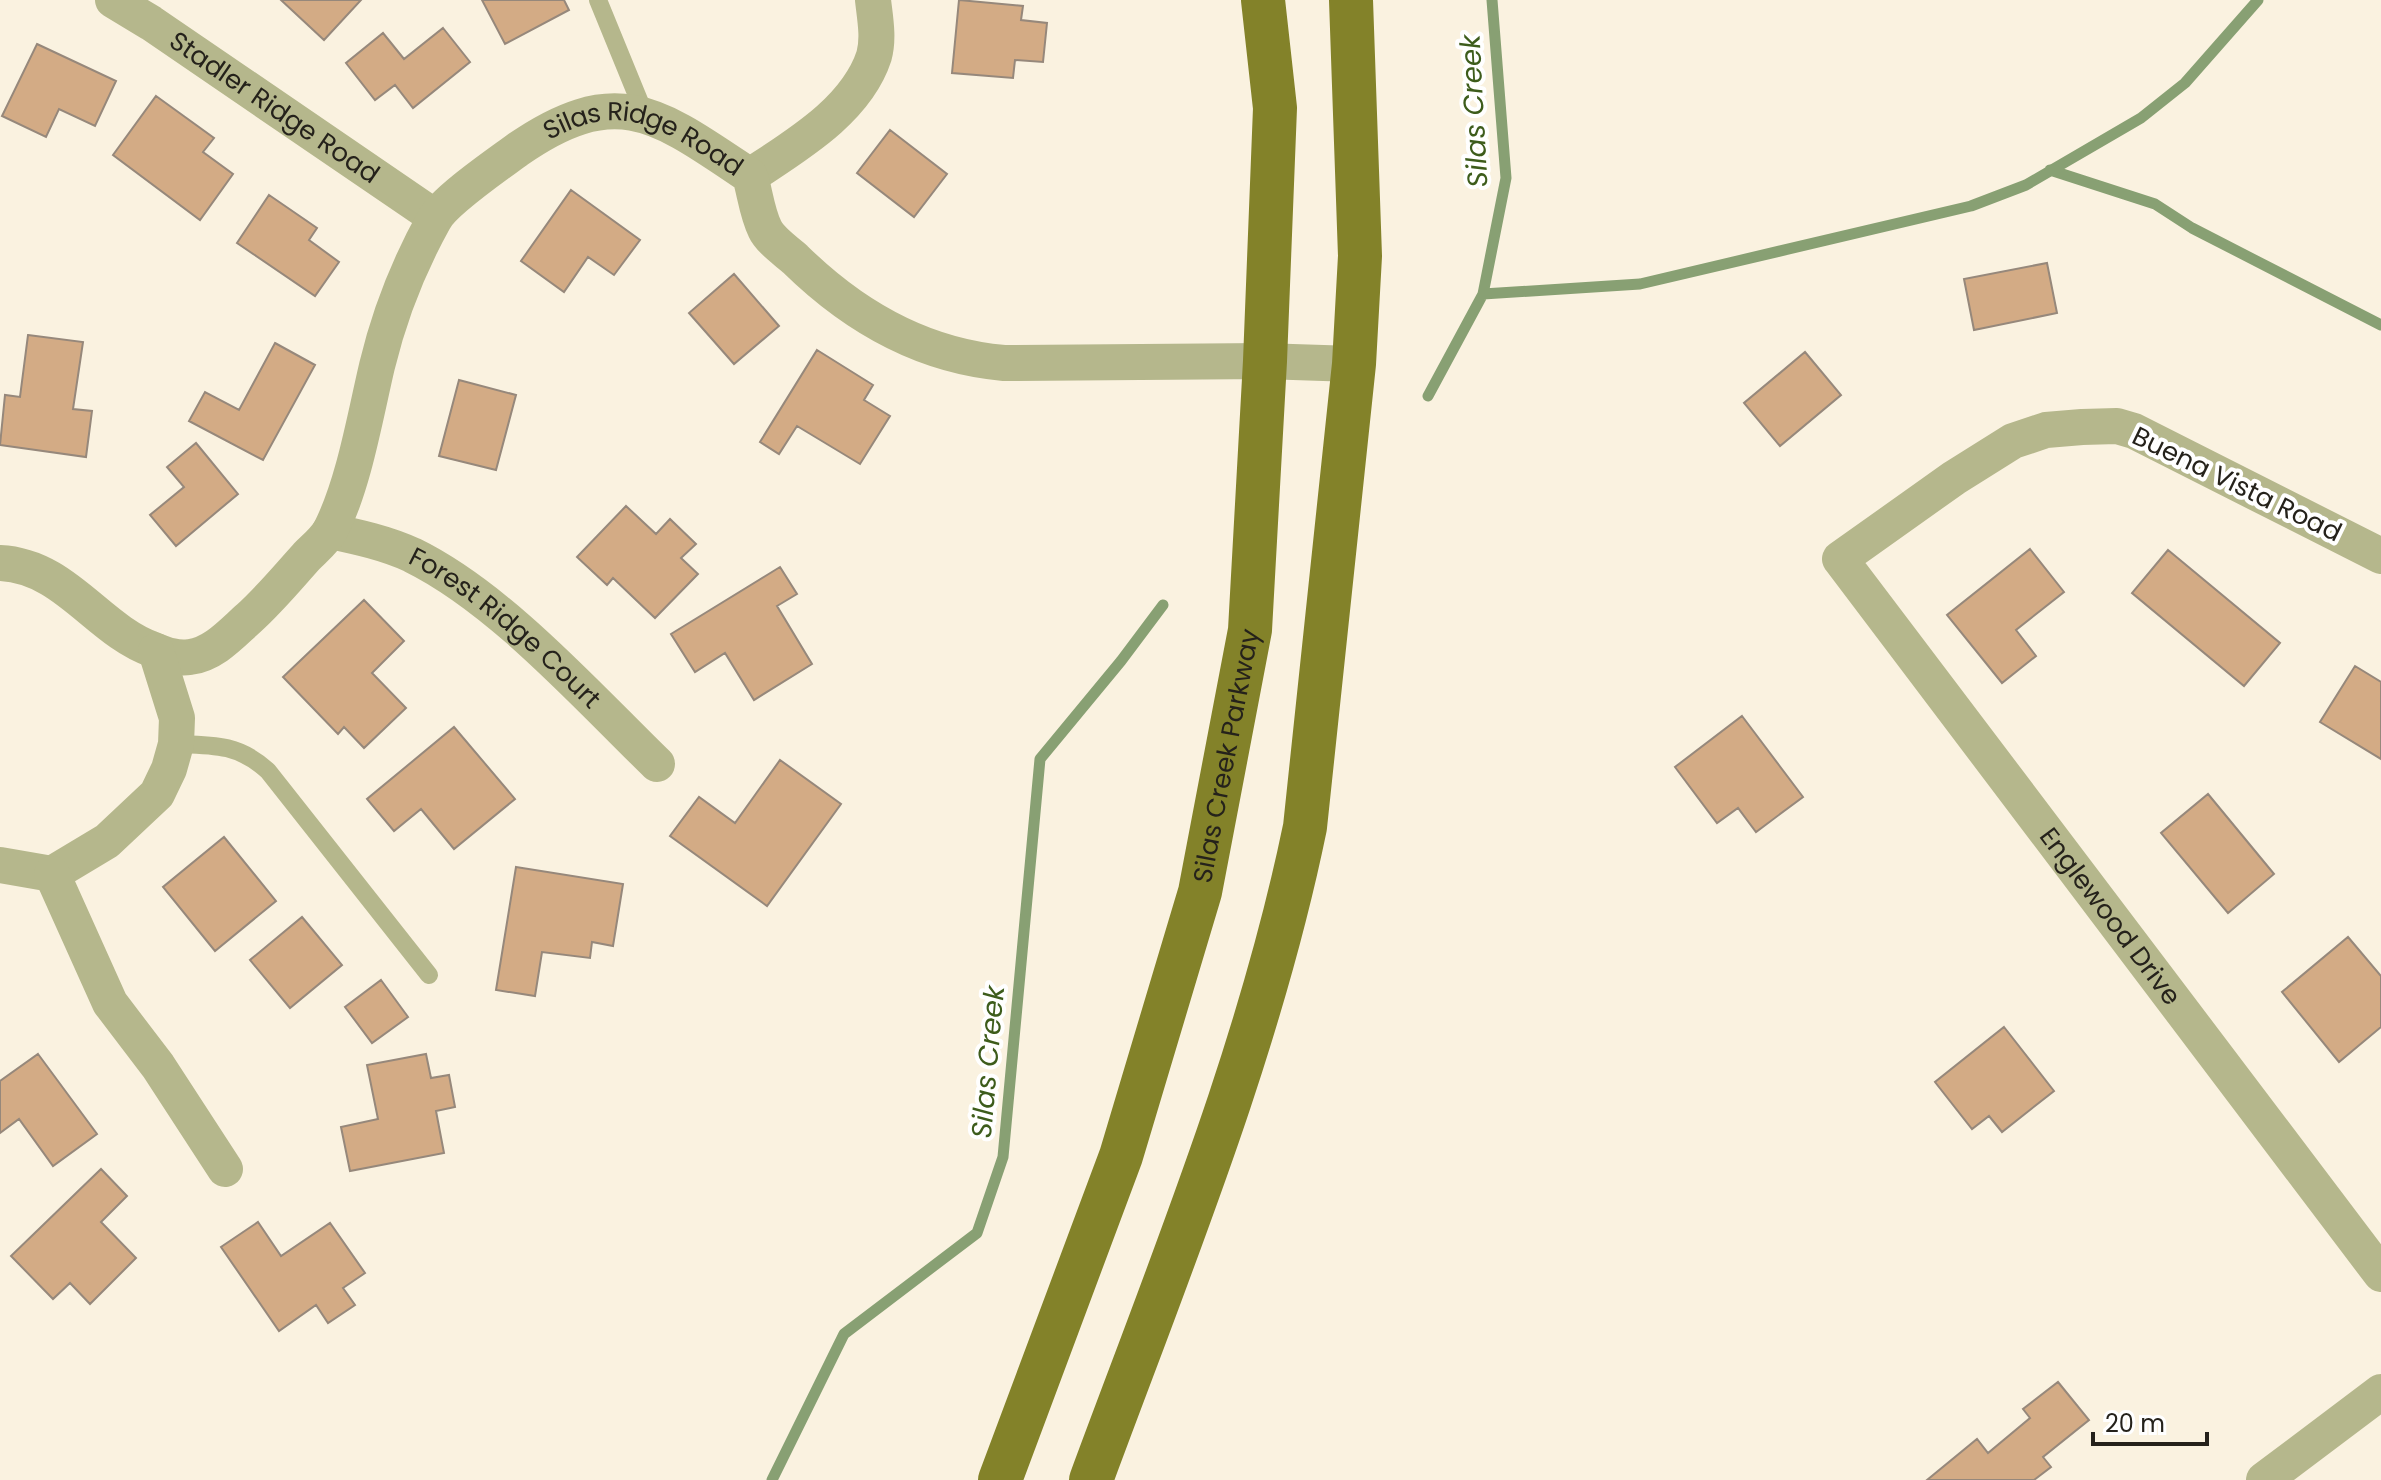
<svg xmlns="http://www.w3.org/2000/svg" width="2381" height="1480" font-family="Poppins,sans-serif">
<rect width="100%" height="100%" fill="#faf2e0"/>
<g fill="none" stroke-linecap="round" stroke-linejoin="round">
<path stroke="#88a073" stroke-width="11" d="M2050,170l105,34 37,24 189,97
M1483,294l157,-10 331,-78 55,-21 115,-67 44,-35 73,-83
M1428,396l55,-102 23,-116 -14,-178
M772,1480l72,-146 133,-101 26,-76 37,-398 81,-98 42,-56"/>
</g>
<path fill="#d3ab85" stroke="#96887b" stroke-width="2" d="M281,0h80l-37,40z
M482,0h82l5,10 -64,34z
M959,0l64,6 -2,14 26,3 -4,39 -28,-2 -2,18 -61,-5z
M443,28l27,34 -57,46 -18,-23 -20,15 -29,-37 37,-30 21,26z
M37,44l79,37 -21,45 -36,-17 -13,28 -44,-21z
M156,96l58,42 -11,14 30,22 -33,46 -87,-65z
M890,130l57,44 -33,43 -57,-44z
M571,190l69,50 -26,35 -26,-18 -24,35 -43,-31z
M269,195l48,33 -8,12 30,22 -24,34 -78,-53z
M2047,263l10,50 -83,17 -10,-51z
M734,274l45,52 -45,38 -45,-51z
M28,335l55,7 -10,67 19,2 -6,46 -86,-12 5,-50 15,2z
M275,343l40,22 -52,95 -74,-39 16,-29 34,18z
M817,350l56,35 -9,15 26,16 -30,48 -63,-38 -18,28 -19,-12z
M1805,352l36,43 -61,51 -36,-43z
M459,380l57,15 -20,75 -57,-14z
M196,443l42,51 -62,52 -26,-31 34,-28 -17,-20z
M626,506l30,28 14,-15 26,25 -15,14 17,16 -43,44 -42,-40 -6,7 -30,-28z
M2030,549l34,43 -48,38 20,26 -34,27 -55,-68z
M2168,550l112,93 -36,43 -112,-93z
M780,567l17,27 -20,12 35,58 -58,36 -29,-47 -30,19 -24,-38z
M364,600l40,41 -32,32 34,35 -42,40 -20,-21 -6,7 -55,-57z
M2355,666l26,16v77l-61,-37z
M1742,716l61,81 -47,35 -18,-24 -21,15 -42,-56z
M454,727l61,72 -61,50 -33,-40 -27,22 -27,-32z
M780,760l61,44 -74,102 -97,-70 29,-39 36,26z
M2208,794l66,80 -46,39 -67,-80z
M224,837l52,64 -61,50 -52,-64z
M516,867l107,17 -10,62 -21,-4 -2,16 -48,-6 -7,44 -39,-6z
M302,917l40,48 -52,43 -40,-48z
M2348,937l33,39v51l-42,35 -57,-70z
M381,980l27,37 -36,26 -27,-36z
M2004,1027l50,64 -52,41 -13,-16 -17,13 -37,-47z
M38,1054l59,80 -44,32 -34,-47 -19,14v-52z
M426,1054l5,24 18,-3 6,32 -19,4 8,42 -94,18 -9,-44 37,-8 -11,-54z
M101,1169l26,27 -26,26 35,36 -46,46 -20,-21 -17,16 -42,-43z
M258,1222l23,34 49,-33 35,50 -22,15 12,17 -27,18 -12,-18 -37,26 -58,-84z
M2058,1382l31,38 -46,37 8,10 -17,13h-107l50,-41 11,14 42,-35 -7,-9z"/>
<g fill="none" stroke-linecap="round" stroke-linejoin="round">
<path stroke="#b5b78c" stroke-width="18" d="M598,0l47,115
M176,744c37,1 63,0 92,27l161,204"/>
<g stroke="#b5b78c" stroke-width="36">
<path id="s1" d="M113,0l38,23 284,194"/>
<path d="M750,176c45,-30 106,-65 124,-120 5,-18 1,-38 -1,-56"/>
<path id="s2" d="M330,531c28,6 56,12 82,24 88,43 175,141 245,209"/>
<path id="s3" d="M2381,556l-247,-125 -17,-5 -35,1 -36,3 -33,11 -59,37 -114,81 541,715"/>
<path id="s4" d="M0,563c66,3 97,67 154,87 12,5 23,9 36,7 24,-3 42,-24 59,-39 21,-19 39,-41 58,-62 8,-8 19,-17 24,-27 23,-46 34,-112 46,-163 12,-50 32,-101 57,-146 10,-19 64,-56 83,-70 101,-70 142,-35 233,26 5,17 7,37 15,53 5,11 21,22 30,30 58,57 128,97 209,104l261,-2 89,3"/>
<path d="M0,865l52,9 55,-33 50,-47 12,-25 7,-25 1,-26 -21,-67"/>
<path d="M52,874l58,129 48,63 67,103"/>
<path d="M2264,1480l117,-88"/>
</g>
<g stroke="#838229" stroke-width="44">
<path id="s5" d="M1000,1480l121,-324 79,-264 50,-262 15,-269 10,-253 -12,-108"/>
<path d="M1091,1480c79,-214 168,-429 214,-653l49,-463 6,-108 -9,-256"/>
</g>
</g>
<g text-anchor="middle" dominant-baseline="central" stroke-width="8" stroke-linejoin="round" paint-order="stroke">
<g font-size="26" fill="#25221b" stroke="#fff">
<text stroke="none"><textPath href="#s1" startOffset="194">Stadler Ridge Road</textPath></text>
<text stroke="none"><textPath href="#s4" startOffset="986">Silas Ridge Road</textPath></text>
<text transform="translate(2237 484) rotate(26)">Buena Vista Road</text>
<text stroke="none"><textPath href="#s2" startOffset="204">Forest Ridge Court</textPath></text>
<text stroke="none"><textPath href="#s5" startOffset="760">Silas Creek Parkway</textPath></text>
<text stroke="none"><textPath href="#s3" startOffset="1058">Englewood Drive</textPath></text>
</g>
<g font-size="28" font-style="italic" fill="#3d5c1b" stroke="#fff">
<text transform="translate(1474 111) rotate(-93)">Silas Creek</text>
<text transform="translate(988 1062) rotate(-85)">Silas Creek</text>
</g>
</g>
<path d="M2093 1432v12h114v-12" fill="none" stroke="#25221b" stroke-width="4"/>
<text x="2105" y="1432" font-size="24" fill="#25221b" stroke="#ffffff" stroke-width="6" paint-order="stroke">20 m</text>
</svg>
